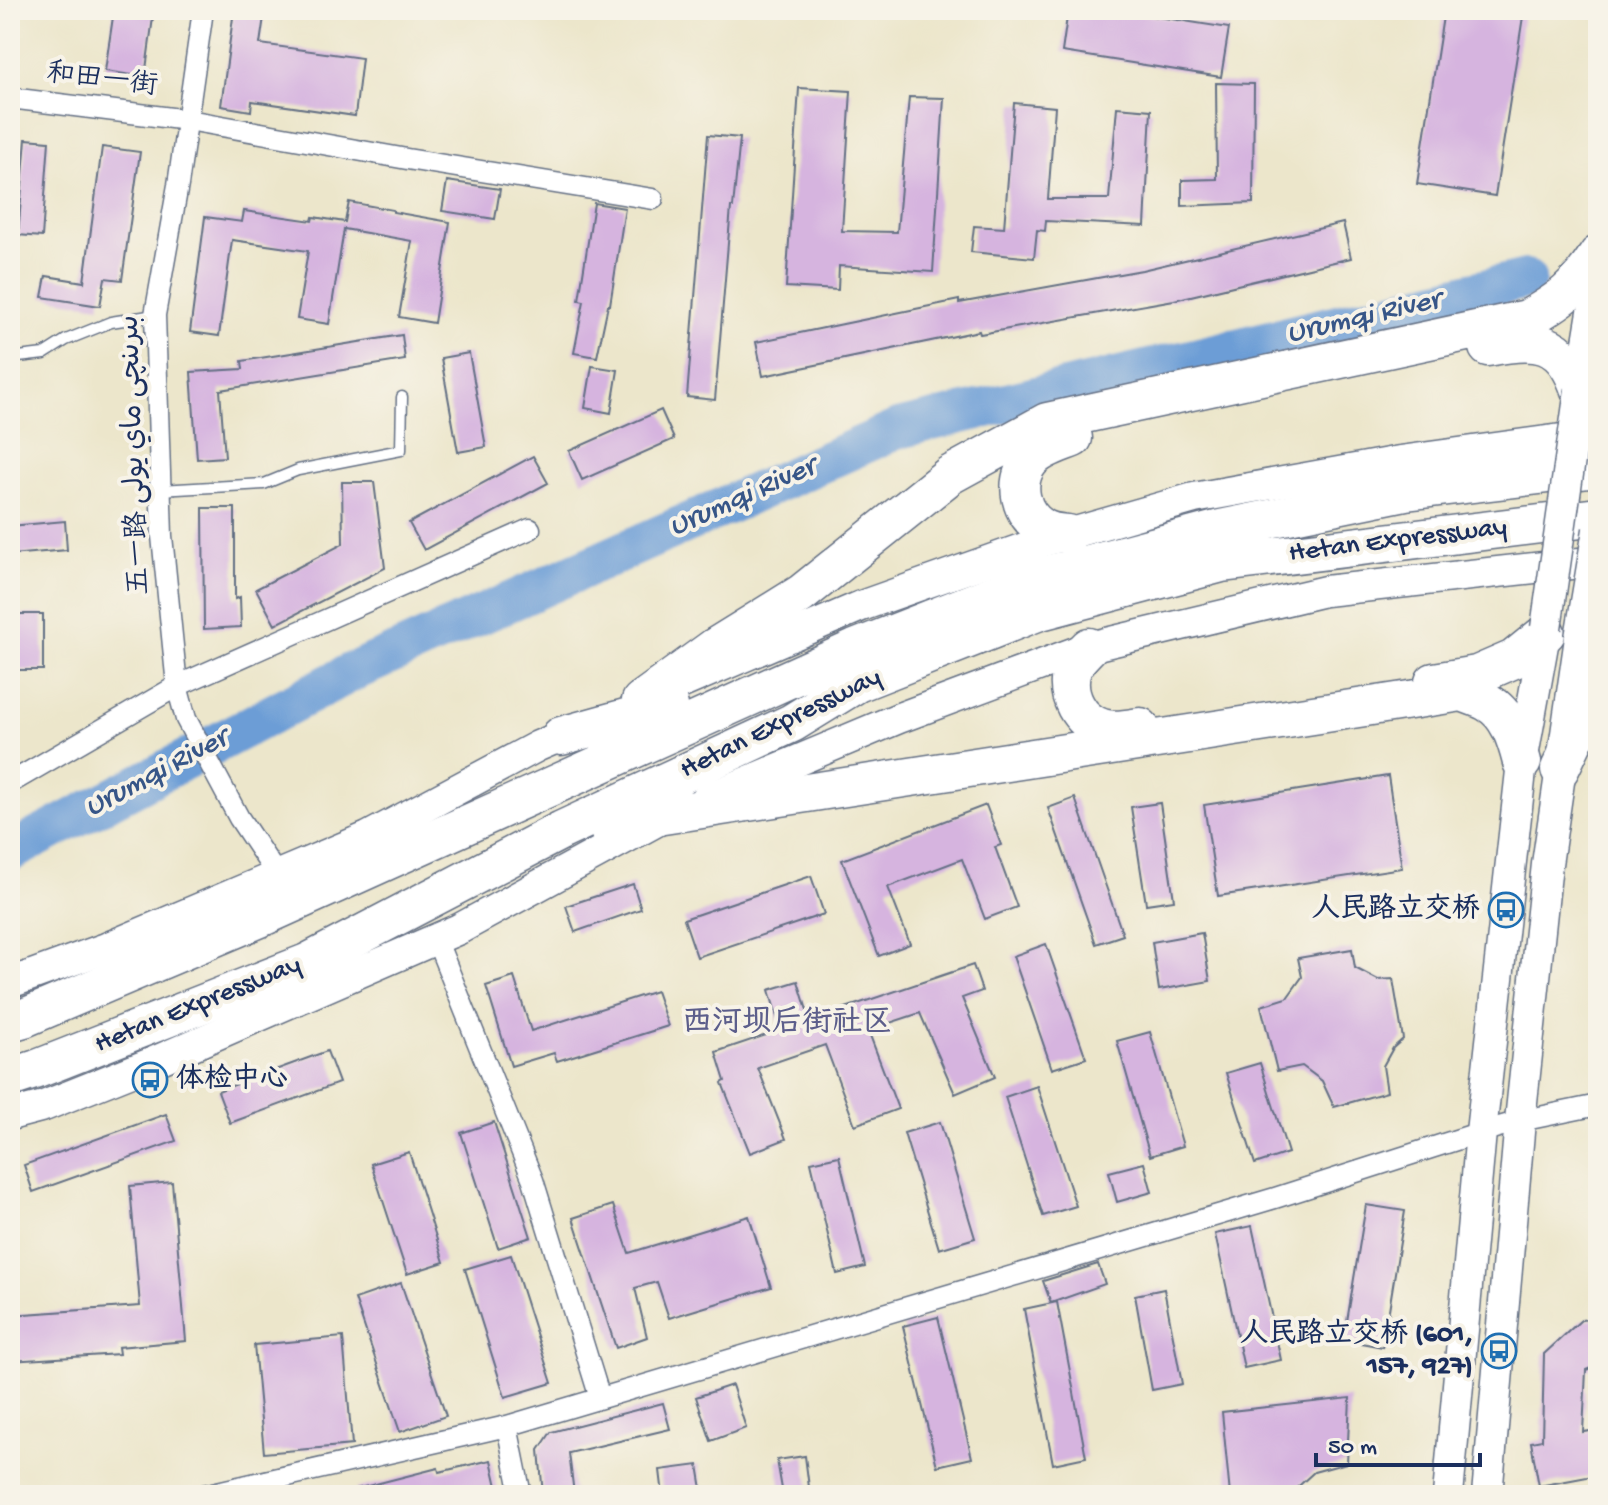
<svg xmlns="http://www.w3.org/2000/svg" width="1608" height="1505" font-family="'Gochi Hand','Playpen Sans Arabic','LXGW WenKai TC',sans-serif">
<rect width="100%" height="100%" fill="#f7f3e8"/>
<filter id="ink" filterUnits="userSpaceOnUse"><feTurbulence type="fractalNoise" baseFrequency=".0125" numOctaves="2"/><feDisplacementMap in="SourceGraphic" scale="16" xChannelSelector="R" yChannelSelector="G"/><feConvolveMatrix kernelMatrix="1 2 1 2 8 2 1 2 1" color-interpolation-filters="sRGB"/></filter>
<filter id="wash" filterUnits="userSpaceOnUse"><feTurbulence type="fractalNoise" baseFrequency=".006" numOctaves="4" result="noise"/><feDisplacementMap in="SourceGraphic" scale="32" xChannelSelector="R" yChannelSelector="G"/><feGaussianBlur stdDeviation="1.8" result="paint"/><feColorMatrix in="noise" values="0 0 0 0 0 0 0 0 0 0 0 0 0 0 0 0 0 1.4 0 .05"/><feComposite in="paint" operator="in"/></filter>
<g filter="url(#wash)">
<rect width="100%" height="100%" fill="#ece6cb"/>
<g fill="none" stroke-linecap="round" stroke-linejoin="round">
<path stroke="#6c9dd6" stroke-width="40" d="M10,852l340,-179 548,-244 628,-150"/>
</g>
<g id="blocks">
<path fill="#d6b4df" d="M114,10h40l-9,67 -40,-6z
M234,10h31l-5,34 102,14 -7,58 -103,-15 -1,10 -30,-5z
M1068,10h46l115,18 -8,49 -159,-25z
M1444,10h80l-29,186 -78,-12z
M1216,83l38,1 -1,119 -71,3v-26l35,-1z
M799,88l52,3 -9,140 55,1 12,-135 35,1 -11,174 -94,-6 -1,24 -52,-3z
M1014,103l41,4 -7,92h61l8,-92 34,3 -6,116 -99,-5 -1,10 -8,-1 -3,28 -63,-6 3,-26 30,2z
M708,135l32,3 -7,69h-2l-16,193 -28,-3z
M26,139l23,2 -7,96 -24,-2z
M102,147l38,5 -18,128 -17,-2 -5,28 -58,-9 4,-21 38,6z
M447,181l53,8 -5,30 -53,-8z
M349,202l44,8v2l57,10 -16,101 -35,-6 13,-76 -68,-12 -15,95 -32,-5 11,-68 -76,-11 -13,96 -29,-4 15,-115 37,5 2,-11 68,10 1,-4 32,5z
M594,203l31,5 -15,97h-2l-11,52 -23,-4 10,-52 -5,-1z
M1343,223l8,35 -177,42 -194,34 -1,-3 -216,45 -7,-34 203,-42v3l183,-33z
M402,335l3,25 -185,30 5,67 -28,2 -6,-87 52,-3 -1,-8z
M469,353l17,94 -28,5 -17,-94z
M592,366l26,4 -7,43 -26,-5z
M661,410l13,29 -92,41 -13,-29z
M533,456l15,27 -124,67 -15,-27z
M342,482h32l11,86 -110,57 -19,-36 87,-45z
M203,508h32v91l5,-2 1,30 -37,2z
M65,521l2,29 -57,5v-29z
M10,614h33v56h-33z
M1388,776l14,92 -184,28 -14,-91z
M1075,798l48,137 -27,9 -48,-136z
M1160,803l14,97 -28,4 -15,-97z
M986,805l15,40 -6,2 22,60 -32,12 -23,-60 -74,28 22,57 -31,12 -37,-96z
M811,876l13,38 -127,43 -13,-38z
M633,884l8,25 -66,23 -9,-26z
M1202,933l8,48 -51,9 -7,-48z
M1046,944l40,114 -34,11 -39,-113z
M1352,949l3,19 23,12 15,-1 10,60 -10,9 -10,18 4,26 -53,15 -12,-26 -20,-15 -25,5 -16,-65 26,-8 15,-21 -4,-19z
M973,965l9,26 -20,7 33,79 -40,17 -35,-81 -52,17 30,79 -43,16 -30,-80 -67,23 28,71 -36,14 -28,-70 3,-2 -9,-29 65,-22 -12,-40 29,-9 12,39z
M514,977l17,54 125,-40 12,35 -111,35 -3,-8 -43,13 -25,-80z
M1150,1032l33,114 -33,10 -33,-115z
M327,1051l12,32 -109,40 -12,-32z
M1260,1063l28,90 -33,11 -29,-91z
M1037,1086l39,120 -33,10 -38,-119z
M166,1114l10,27 -143,51 -9,-27z
M494,1122l37,115 -33,11 -37,-115z
M940,1122l35,116 -36,11 -35,-116z
M409,1152l35,110 -37,12 -36,-110z
M839,1156l26,111 -28,7 -26,-112z
M1144,1163l8,29 -35,10 -8,-30z
M172,1182l14,159 -68,6 1,7 -109,7v-46l130,-9 -10,-120z
M613,1205l16,48 120,-37 22,71 -102,31 -12,-36 -22,6 12,49 -31,11 -43,-130z
M1366,1205l39,6 -22,136 -39,-7z
M1252,1226l29,134 -37,8 -29,-134z
M511,1255l41,128 -47,14 -40,-128z
M1098,1264l7,20 -54,19 -8,-22z
M401,1283l45,133 -46,16 -45,-133z
M1164,1289l18,95 -30,6 -17,-95z
M1057,1302l29,155 -33,7 -29,-155z
M938,1317l34,141 -35,8 -34,-140z
M1598,1318v47l-12,5 -3,62 15,-2v45l-59,11 -8,-44 11,-2 2,-86 37,-34z
M343,1337l9,108 -88,8 -10,-108z
M732,1385l14,43 -35,13 -15,-44z
M1350,1398l-3,65 -33,9 -25,23h-59l-8,-83z
M663,1403l7,26 -101,24 5,41 -31,1 -4,-45 12,-18z
M805,1456l5,39h-27l-6,-35z
M491,1460l8,35h-142l-1,-6 82,-21 1,4z
M698,1465l5,30h-40l-3,-25z"/>
</g>
</g>
<g filter="url(#ink)">
<use href="#blocks" fill-opacity="0" stroke="#646f84" stroke-width="2"/>
<g fill="none" stroke-linecap="round" stroke-linejoin="round">
<g stroke="#646f84" stroke-width="13">
<path id="lane" d="M10,358l34,-4 22,-14 45,-18 44,-7
M160,490l104,-6 34,-14 103,-20 1,-53"/>
</g>
<g stroke="#646f84" stroke-width="23">
<path id="street" d="M203,10l-25,175 -23,130 7,221 15,150 9,33 53,99 38,57
M10,98l178,22 219,39 246,40
M10,783l167,-97 353,-157
M436,939l97,241 67,218
M507,1426l14,69
M204,1495l303,-69 768,-228 206,-66 39,-11 78,-16"/>
</g>
<g stroke="#646f84" stroke-width="33">
<path id="secondary" d="M1580,390l18,-108
M682,683l179,-77 183,-65 150,-43 206,-37 198,-27
M706,799l193,-81 190,-71 236,-56 273,-30
M10,983l96,-35 262,-111 170,-91 42,-18
M10,1115l34,-9 105,-42 310,-135 196,-107
M1448,1495l33,-363 41,-370 24,-134
M1487,1495l33,-374 27,-257 33,-226"/>
</g>
<g stroke="#646f84" stroke-width="41">
<path id="highway" d="M1488,347c48,-10 75,-8 92,43
M1068,534c-9,-1 -17,-1 -25,-6 -23,-13 -30,-45 -14,-66 10,-13 29,-18 44,-24
M1089,647c-8,8 -15,15 -18,26 -5,23 8,48 31,55 12,4 25,1 38,-1
M1434,682l43,-7 37,-16 32,-26
M641,701l73,-53 87,-54 149,-119 97,-53 480,-103c34,-19 49,-30 71,-64
M561,736l108,-30
M1560,769l26,-54 12,-19
M605,824l857,-132c8,3 18,6 25,10 22,12 29,37 35,60
M10,1022l14,-4 236,-100 595,-269 180,-71 185,-49 186,-38 192,-23
M10,1078l27,-9 270,-106 255,-133 230,-107 65,-40 180,-71 185,-49 376,-46"/>
</g>
<use href="#lane" stroke="#fff" stroke-width="10"/>
<use href="#street" stroke="#fff" stroke-width="20"/>
<use href="#secondary" stroke="#fff" stroke-width="30"/>
<use href="#highway" stroke="#fff" stroke-width="38"/>
<g stroke="#646f84" stroke-width="33" stroke-linecap="butt">
<path id="secondary-bridge" d="M1546,628l34,-238
M1580,638l18,-108"/>
</g>
<use href="#secondary-bridge" stroke="#fff" stroke-width="30"/>
</g>
</g>
<defs>
<g id="bus-ring" transform="scale(1.8)"><circle r="9.5" fill="#f7f3e8" stroke="#1f6fb2" stroke-width="1.5"/><path d="M-5-6H5V4H4V6H2V4H-2V6H-4V4H-5ZM-3.5-4V0h7V-4ZM-3.5 1.2v1.5H-2V1.2ZM2 1.2v1.5H3.5V1.2Z" fill="#1f6fb2"/></g>
</defs>
<g fill-rule="evenodd">
<use href="#bus-ring" x="1506" y="910"/>
<use href="#bus-ring" x="150" y="1080"/>
<use href="#bus-ring" x="1499" y="1351"/>
</g>
<g text-anchor="middle" dominant-baseline="central" stroke-width="8" stroke-linejoin="round" paint-order="stroke">
<g font-size="28" fill="#1b2f5e" stroke="#f7f3e8">
<text transform="translate(102 81) rotate(7)">和田一街</text>
<text transform="translate(136 455) rotate(-92)">五一路 بىرىنچى ماي يولى</text>
<text transform="translate(1398 541) rotate(-7)">Hetan Expressway</text>
<text transform="translate(781 724) rotate(-26)">Hetan Expressway</text>
<text transform="translate(198 1005) rotate(-22)">Hetan Expressway</text>
</g>
<g font-size="28" font-weight="bold" fill="#1b2f5e" stroke="#f7f3e8" text-anchor="end">
<text x="1480" y="910">人民路立交桥</text>
<text x="176" y="1080" text-anchor="start">体检中心</text>
<text x="1473" y="1335">人民路立交桥 (601,<tspan x="1473" dy="32">157, 927)</tspan></text>
</g>
<g font-size="30" font-style="italic" fill="#375688" stroke="#f7f3e8">
<text transform="translate(1364 318) rotate(-13)">Urumqi River</text>
<text transform="translate(743 498) rotate(-24)">Urumqi River</text>
<text transform="translate(157 774) rotate(-28)">Urumqi River</text>
</g>
<g font-size="30" font-weight="bold" fill="#5c5e8b" stroke="#f7f3e8">
<text x="787" y="1024">西河坝后街社区</text>
</g>
</g>
<rect width="1608" height="1505" fill="none" stroke="#f7f3e8" stroke-width="40"/>
<path d="M1316 1453v12h164v-12" fill="none" stroke="#1b2f5e" stroke-width="4"/>
<text x="1328" y="1453" font-size="24" fill="#1b2f5e" stroke="#f7f3e8" stroke-width="6" paint-order="stroke">50 m</text>
</svg>
